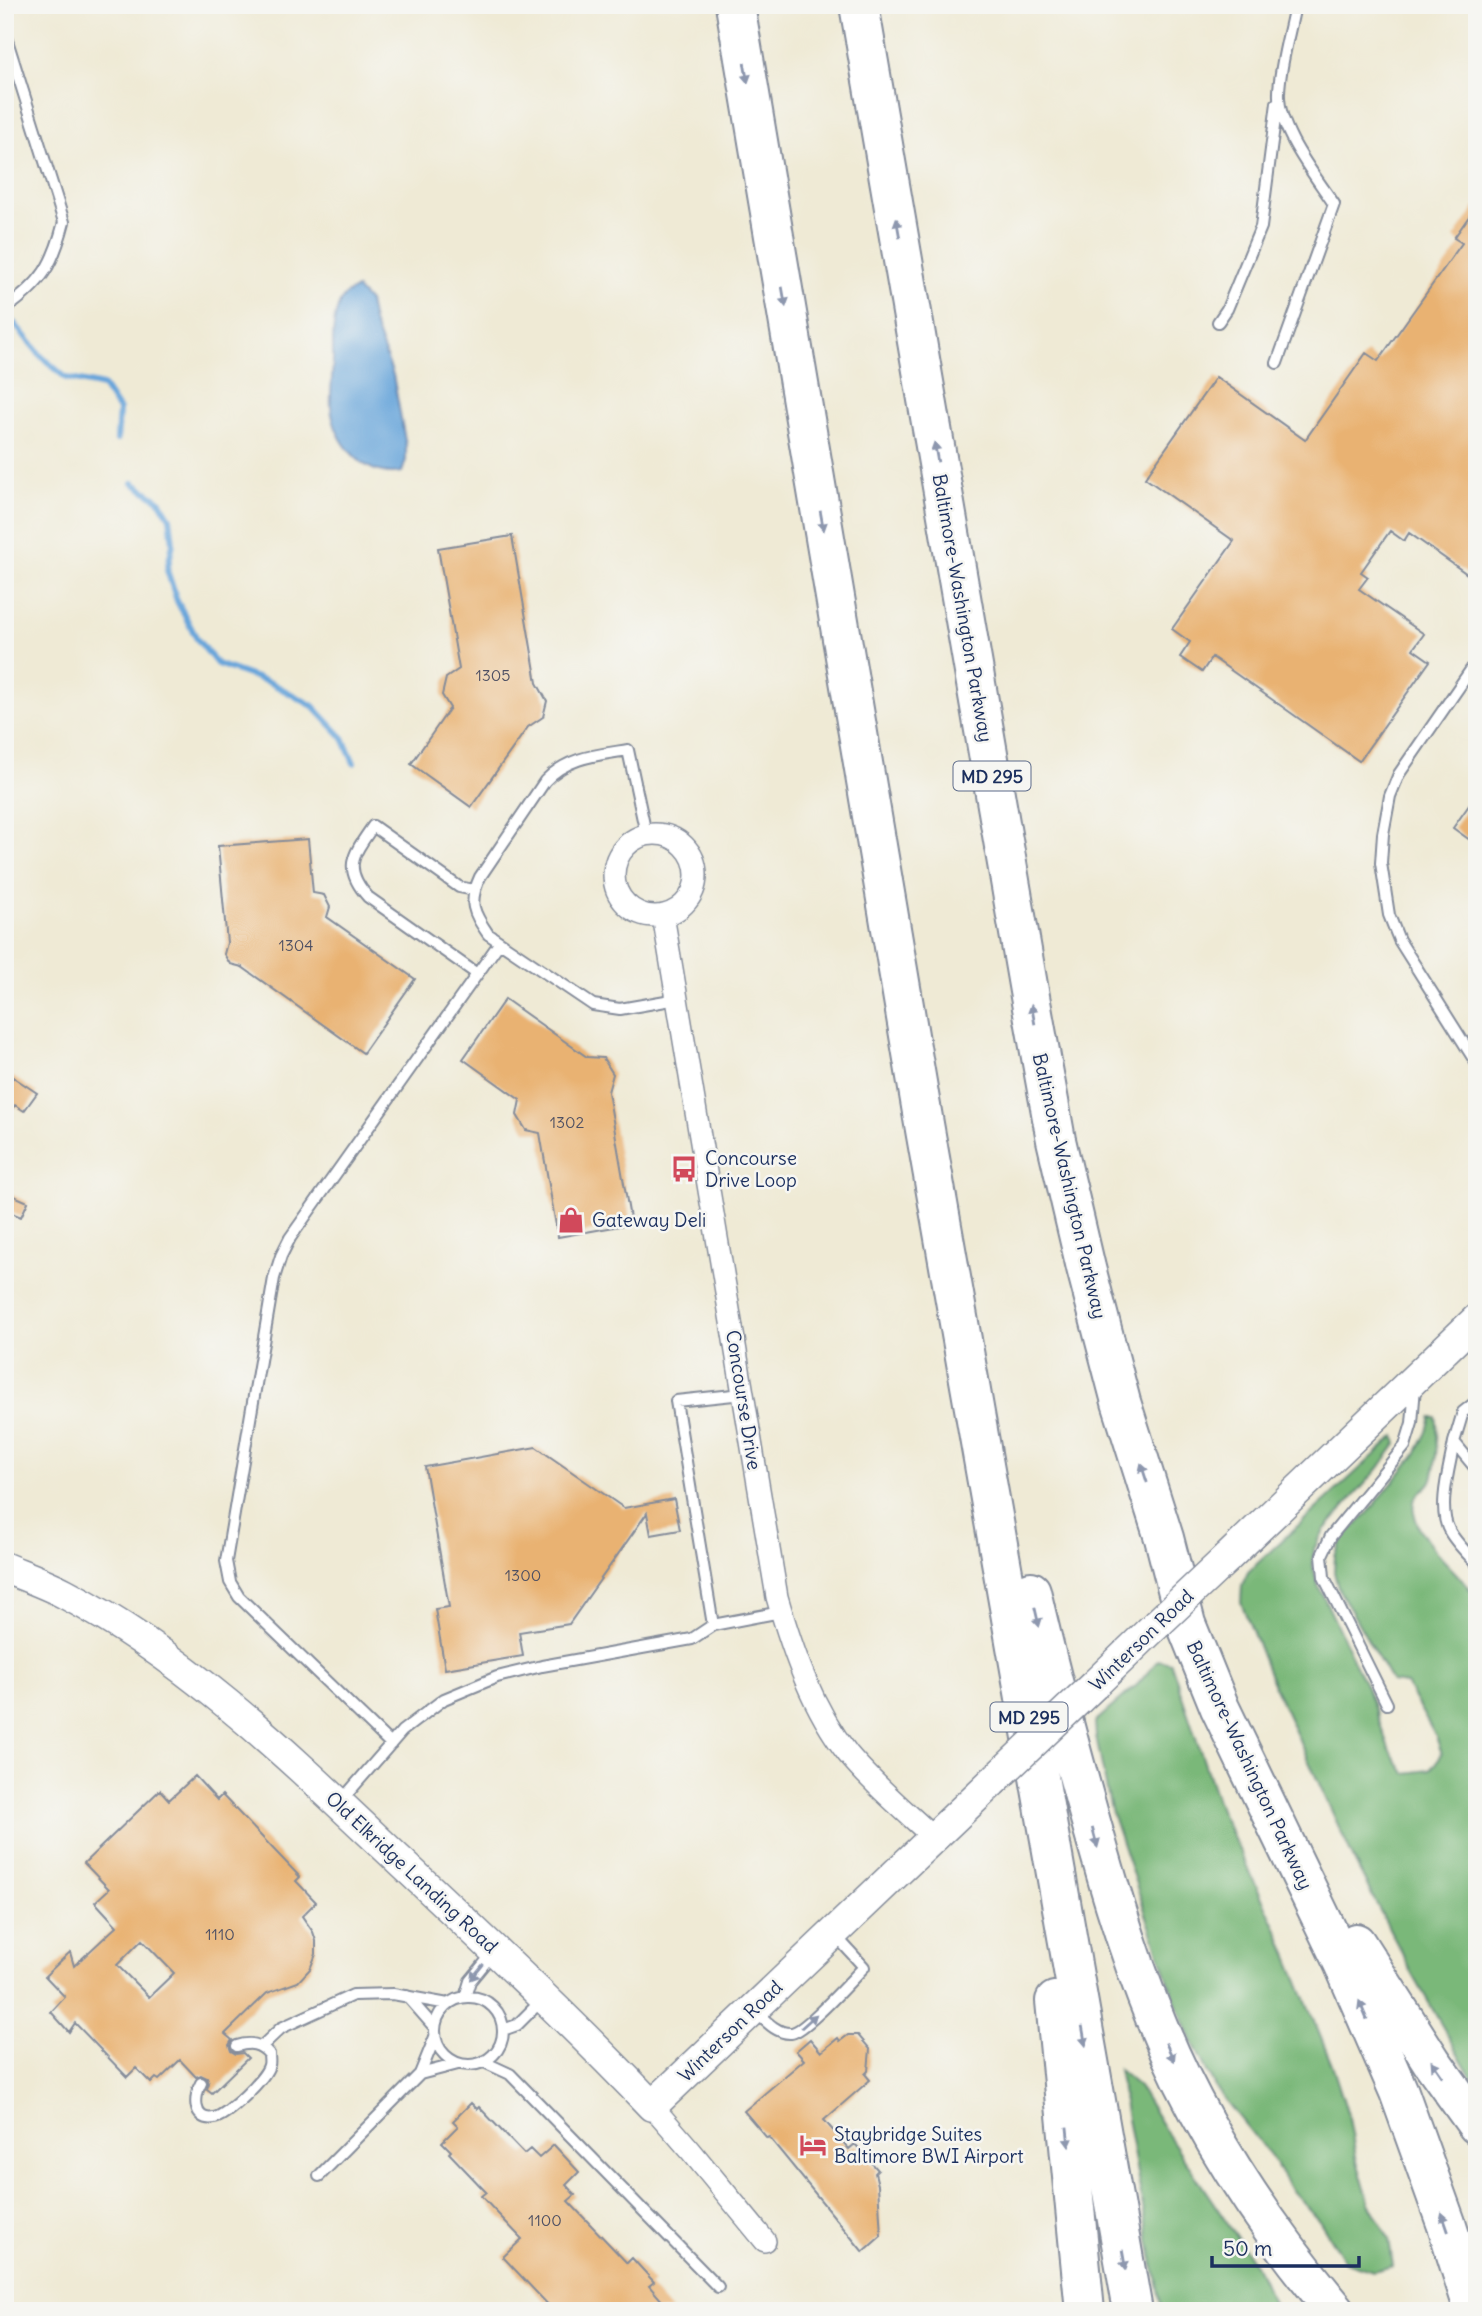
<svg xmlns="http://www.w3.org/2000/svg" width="1482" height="2316" font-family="Delius,sans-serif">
<rect width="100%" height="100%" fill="#f6f6f2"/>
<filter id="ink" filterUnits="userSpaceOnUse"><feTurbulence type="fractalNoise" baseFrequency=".0143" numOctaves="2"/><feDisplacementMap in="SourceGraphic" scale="14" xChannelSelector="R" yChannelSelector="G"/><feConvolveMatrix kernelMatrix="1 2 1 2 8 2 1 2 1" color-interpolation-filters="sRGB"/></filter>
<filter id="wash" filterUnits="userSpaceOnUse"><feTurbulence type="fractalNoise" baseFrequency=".00686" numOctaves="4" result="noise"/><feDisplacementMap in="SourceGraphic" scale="28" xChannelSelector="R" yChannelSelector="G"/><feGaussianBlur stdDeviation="1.57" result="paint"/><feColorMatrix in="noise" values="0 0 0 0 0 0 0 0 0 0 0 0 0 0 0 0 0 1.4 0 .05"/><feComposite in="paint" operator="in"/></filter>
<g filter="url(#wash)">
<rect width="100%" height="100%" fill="#efead5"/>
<path fill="#7ab879" stroke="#4a746c" stroke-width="2" d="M1431,1417h5c3,10 0,54 -5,64 -6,12 -21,12 -17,31 6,34 45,58 63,87v488l-65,-114 -56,-109 -85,-185 -30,-77 1,-17 6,-13 147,-136 2,7 -19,26 -54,61 -10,19 -1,18 5,18 49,104 23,62 15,22 25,-3 12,-16 -6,-17 -30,-53 -14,-2 -54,-94 -4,-16 1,-16 8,-18 25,-25 48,-59 10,-20z
M1158,1660l13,3 49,147 58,122 54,133 17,53 7,39 13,46 20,36 4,27 -20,5 -28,-9 -26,-42 -28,-30 -20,-33 -56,-70 -22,-44 -18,-43 -64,-190 -15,-73 -1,-15 43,-38z
M1118,2069l21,18 26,43 90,135 22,46h-115z"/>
<path fill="#68a5da" stroke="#426a9c" stroke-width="2" d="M357,289l12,13 4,20 20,53 13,71v14l-4,12c-38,7 -68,-30 -71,-65 -1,-16 2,-33 2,-48 0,-19 -1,-42 8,-58 4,-8 8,-9 16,-12z"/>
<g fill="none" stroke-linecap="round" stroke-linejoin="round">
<path stroke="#68a5da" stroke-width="6" d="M14,323l27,33 25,22 37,8 16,24 -2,30
M133,483l26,17 11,18 3,25 -6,27 10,31 20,38 20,25 54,19 42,23 30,32 11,25"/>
</g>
<g id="blocks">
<path fill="#e9b272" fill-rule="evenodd" d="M1477,205v376l-68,-48 -5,8 -14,-10 -29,41 7,5 -9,12 65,45 -11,15 17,12 -71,100 -147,-104 -10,15 -22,-15 10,-15 -18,-13 62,-88 -89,-63 71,-101 89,63 61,-87 12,8 84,-118 -8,-5z
M512,536l25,147 10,18 -4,16 -15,10 -57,80 -60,-43 39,-56 -8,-13 4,-17 13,-9 -21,-121z
M1477,794v51l-24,-17z
M308,839l5,54 11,2 6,12 -3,10 88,62 -52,74 -121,-86 -12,-3 -6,-10 3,-11 -9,-97z
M505,999l82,58 16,1 10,16 -5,18 23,132 -73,13 -18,-104 -14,-3 -9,-15 3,-15 -57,-41z
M13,1077l24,16 -13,18 -9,-6 -10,14v-30z
M5,1192l23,10 -7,15 -16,-7z
M536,1447l88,61 50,-9 6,31 -29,5 -4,-22 -78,111 -50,8 4,24 -78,13 -10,-60 14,-2 -24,-140z
M195,1776l22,24 5,-5 78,82 -4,4 20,21 -14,14 11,16 3,9v13l-6,15 -12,13 -31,11 -42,41 7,6 -3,5 2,6 5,3 7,-1 5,5 -36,35 -5,-4 2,-6 -2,-5 -6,-3 -5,2 -16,-17 -21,20 -3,-2 -5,5 -15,-15 -9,9 -52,-54 -6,9 -18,-20 14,-15 -20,-21 25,-24 4,14 43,-40 -22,-24 14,-13 -25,-26 76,-73 9,10zM142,1940l32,33 -25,24 -32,-32z
M848,2035h10l12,14 -2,22 -3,3 5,6 -46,40 25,29 6,-5 23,26 -3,3 3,12 3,51 -18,16 -94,-115 -2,1 -23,-27 60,-51 -8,-9 14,-12 11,13 17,-14 2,3z
M471,2103l6,6 2,-2 45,47 6,-5 9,9 15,-13 25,27 -13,13 9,10 -7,6 59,62 5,-5 22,24 -5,4 22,25h-117l-51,-54 19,-18 -41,-43 5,-4 -37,-39 2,-2 -9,-9 16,-16 -5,-5z"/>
</g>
</g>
<g filter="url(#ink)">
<use href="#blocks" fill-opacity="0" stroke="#858c9a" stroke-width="2"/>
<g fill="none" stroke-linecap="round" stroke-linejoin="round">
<g stroke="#858c9a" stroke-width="14">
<path id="lane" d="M5,34l59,188c-11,43 -22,61 -59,87
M1218,322l9,-13 34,-82 16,-124
M1277,363l57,-159c-20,-30 -57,-75 -55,-112 1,-28 11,-60 16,-87
M1477,661l-78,113 -9,22 -7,38 -2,29 8,52 10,25 78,124
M646,834l-18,-84c-31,5 -61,7 -83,31l-65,96c-12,26 -7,35 8,57l105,71 27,4 57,-10
M474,890l-15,-3 -86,-61c-20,29 -31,42 -5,71l109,77
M743,1394l-67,7 37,224 68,-13
M1477,1401l-14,11 -9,30 23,28
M1454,1442c-4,24 -17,66 -5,88 6,12 19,24 28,34
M1387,1704l-63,-127 -2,-22 9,-19 74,-90 7,-23 3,-36
M391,1744l-152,-147 -9,-15 -4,-21 48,-283 7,-22 9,-18 210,-296
M341,1801l61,-70 42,-32 53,-22 45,-11 150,-27 21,-14
M407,1996l28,32
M465,1997l5,-16 23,-28
M435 2031a34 34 0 1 1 68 0a34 34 0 1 1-68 0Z
M754,2010c10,9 22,24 37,23 14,-1 60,-53 73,-66l-29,-32
M503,2030l14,-5 25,-25
M262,2046l19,-18 72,-33 40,-1 55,10
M484,2062l26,12 208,213
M420,2074l38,-10
M201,2083c-7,12 -9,39 13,35 13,-2 52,-40 55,-53 1,-3 0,-7 0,-11 -9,-11 -19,-12 -32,-8
M319,2176l101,-102 15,-37"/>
</g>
<g stroke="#858c9a" stroke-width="24">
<path id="street" d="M614 875a41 41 0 1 1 82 0a41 41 0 1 1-82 0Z
M663,915l114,682c16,55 35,111 71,157 25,30 56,56 85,83
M652,2106l39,45 74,90"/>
</g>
<g stroke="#858c9a" stroke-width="33">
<path id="secondary" d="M1226,1559l251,-240
M5,1568c20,8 40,15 59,25 128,67 233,171 337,269 85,80 170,159 251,244l340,-324
M1094,1685l62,-60"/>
</g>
<g stroke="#858c9a" stroke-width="42">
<path id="highway" d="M735,5l189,1119 209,1187
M859,5l170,986 27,149 30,128 35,134 43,136 22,86 34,84 123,255 56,129 47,131 28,88
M1031,1591c15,65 32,130 50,195 22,80 44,160 76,237 42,104 107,202 179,288
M1356,1943l76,119 45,63
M1055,2001l30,310"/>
</g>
<use href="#lane" stroke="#fff" stroke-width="10"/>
<use href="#street" stroke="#fff" stroke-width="21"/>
<use href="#secondary" stroke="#fff" stroke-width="30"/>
<use href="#highway" stroke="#fff" stroke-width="38"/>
<g stroke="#858c9a" stroke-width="33" stroke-linecap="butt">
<path id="secondary-bridge" d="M1156,1625l70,-66
M992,1782l102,-97"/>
</g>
<use href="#secondary-bridge" stroke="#fff" stroke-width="30"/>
</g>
<defs><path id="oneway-solid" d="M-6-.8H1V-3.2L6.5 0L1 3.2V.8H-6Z" transform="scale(1.75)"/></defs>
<g fill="#8d97ae">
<use href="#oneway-solid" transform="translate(746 73) rotate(80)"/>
<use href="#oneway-solid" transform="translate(898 228) rotate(-100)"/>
<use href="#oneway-solid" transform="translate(784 297) rotate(80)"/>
<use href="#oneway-solid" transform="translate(936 452) rotate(-100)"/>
<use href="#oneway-solid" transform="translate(822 521) rotate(80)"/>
<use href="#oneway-solid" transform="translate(1033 1014) rotate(-100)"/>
<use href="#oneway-solid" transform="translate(1144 1473) rotate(-108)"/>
<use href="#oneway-solid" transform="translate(1037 1617) rotate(77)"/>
<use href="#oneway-solid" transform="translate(1095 1838) rotate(75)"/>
<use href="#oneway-solid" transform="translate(477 1972) rotate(129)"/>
<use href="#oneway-solid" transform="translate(1363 2010) rotate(-113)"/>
<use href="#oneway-solid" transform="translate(809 2021) rotate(-42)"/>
<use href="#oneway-solid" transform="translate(1084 2036) rotate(80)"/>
<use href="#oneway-solid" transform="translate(1170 2052) rotate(65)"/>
<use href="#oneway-solid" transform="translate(1437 2069) rotate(-125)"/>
<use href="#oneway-solid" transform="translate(1068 2137) rotate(84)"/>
<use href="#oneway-solid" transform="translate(1445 2222) rotate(-109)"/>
<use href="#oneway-solid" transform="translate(1124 2260) rotate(80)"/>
</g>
</g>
<defs>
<g id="bus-bare" transform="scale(2.1)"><path d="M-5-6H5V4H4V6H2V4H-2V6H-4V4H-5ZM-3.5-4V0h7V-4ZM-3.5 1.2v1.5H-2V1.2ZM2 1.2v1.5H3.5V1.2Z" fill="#d1495b" stroke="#f6f6f2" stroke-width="2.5" paint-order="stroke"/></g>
<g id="shop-bare" transform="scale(2.1)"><path d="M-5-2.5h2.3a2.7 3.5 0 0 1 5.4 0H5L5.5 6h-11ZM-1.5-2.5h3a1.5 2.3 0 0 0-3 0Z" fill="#d1495b" stroke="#f6f6f2" stroke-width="2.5" paint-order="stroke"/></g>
<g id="hotel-bare" transform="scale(2.1)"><path d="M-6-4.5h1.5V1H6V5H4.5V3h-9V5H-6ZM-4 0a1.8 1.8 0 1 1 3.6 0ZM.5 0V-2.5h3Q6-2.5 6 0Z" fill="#d1495b" stroke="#f6f6f2" stroke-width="2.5" paint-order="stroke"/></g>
</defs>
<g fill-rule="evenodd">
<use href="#bus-bare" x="684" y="1169"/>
<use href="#shop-bare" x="571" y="1220"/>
<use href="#hotel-bare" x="813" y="2145"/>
</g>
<g text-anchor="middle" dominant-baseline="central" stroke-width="5" stroke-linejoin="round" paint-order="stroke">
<g font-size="16" fill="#4e5063">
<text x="493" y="675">1305</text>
<text x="296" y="945">1304</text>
<text x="567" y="1122">1302</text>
<text x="523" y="1575">1300</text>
<text x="220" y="1934">1110</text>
<text x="545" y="2220">1100</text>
</g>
<g fill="#f6f6f2" stroke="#5d6b8a" stroke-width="2">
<rect x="953.5" y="761.5" width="77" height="29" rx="5"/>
<rect x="990.5" y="1702.5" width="77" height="29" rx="5"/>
</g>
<g font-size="18" font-weight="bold" fill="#1b2f5e">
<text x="992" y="776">MD 295</text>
<text x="1029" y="1717">MD 295</text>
</g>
<g font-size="19" fill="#1b2f5e" stroke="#f6f6f2">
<text transform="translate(963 608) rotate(80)">Baltimore-Washington Parkway</text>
<text transform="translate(1070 1186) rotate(77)">Baltimore-Washington Parkway</text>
<text transform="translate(744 1400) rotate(81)">Concourse Drive</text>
<text transform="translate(1141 1640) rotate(-44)">Winterson Road</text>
<text transform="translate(1250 1765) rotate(65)">Baltimore-Washington Parkway</text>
<text transform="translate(412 1872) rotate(43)">Old Elkridge Landing Road</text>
<text transform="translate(730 2031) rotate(-44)">Winterson Road</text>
</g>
<g font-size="19" fill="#1b2f5e" stroke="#f6f6f2" text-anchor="start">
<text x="705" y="1158">Concourse<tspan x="705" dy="22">Drive Loop</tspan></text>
<text x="592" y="1220">Gateway Deli</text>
<text x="834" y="2134">Staybridge Suites<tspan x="834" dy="22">Baltimore BWI Airport</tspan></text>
</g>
</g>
<rect width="1482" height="2316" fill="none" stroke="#f6f6f2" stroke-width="28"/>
<path d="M1212 2256v10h147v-10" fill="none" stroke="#1b2f5e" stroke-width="3.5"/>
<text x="1223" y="2256" font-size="21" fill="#1b2f5e" stroke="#f6f6f2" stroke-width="5" paint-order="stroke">50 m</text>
</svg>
